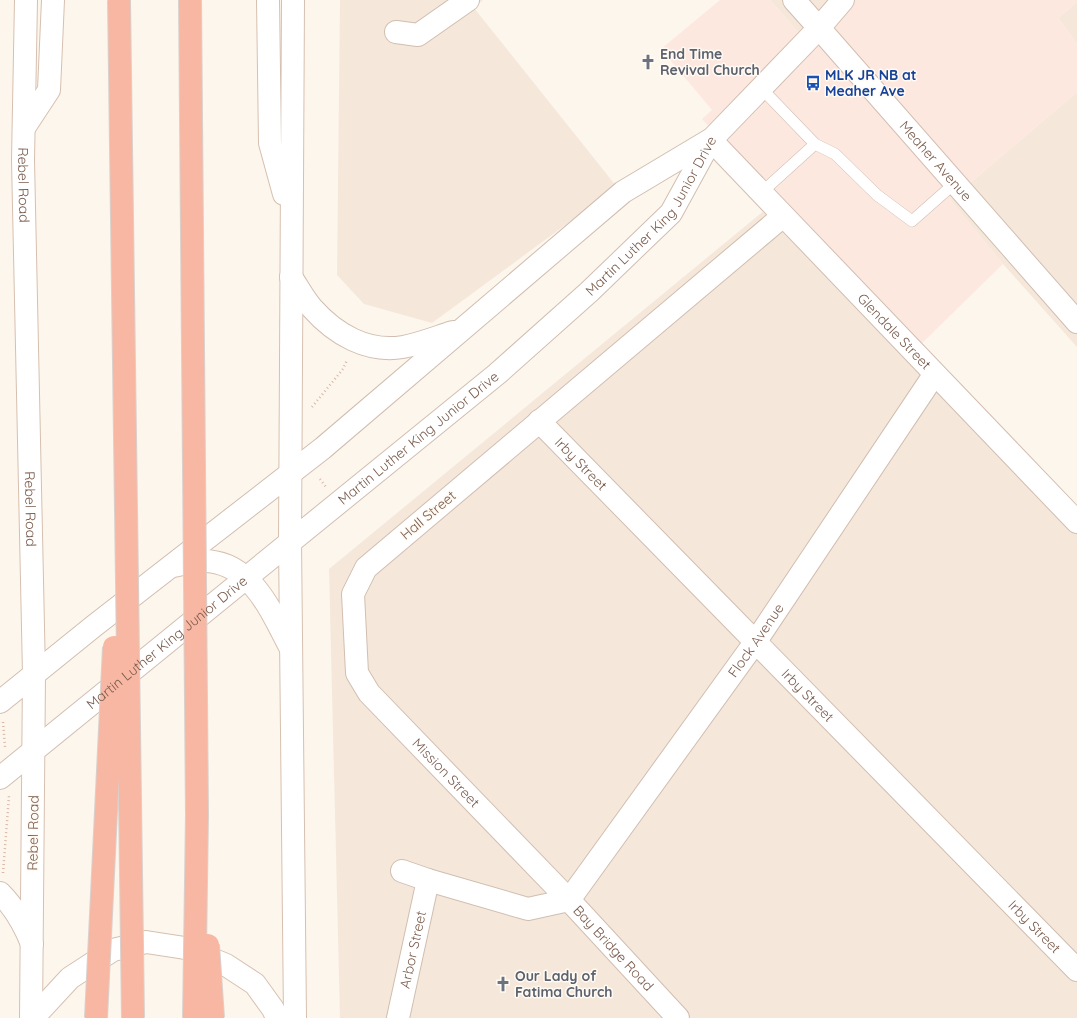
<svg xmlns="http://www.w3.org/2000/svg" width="1077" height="1018" font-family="Quicksand,sans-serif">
<rect width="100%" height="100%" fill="#fdf6ec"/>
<path fill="#f5e8da" d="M340,0h143l-9,8 143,179 -185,136 -68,-19 -27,-29z
M770,0h83l-42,47z
M1077,2v42l-19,-26z
M1077,92v255l-74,-83 -53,-64z
M777,200l300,311v507h-737l-11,-449z"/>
<path fill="#fde8e0" d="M720,0h50l41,47 42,-47h224v2l-19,16 19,26v48l-127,108 53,64 -87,85 -214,-230 10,-9 -51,-61z"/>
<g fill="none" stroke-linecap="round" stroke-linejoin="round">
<g stroke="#d1beb0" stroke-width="12">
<path id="service" d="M761,88l54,56 -54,49
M815,144l20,10 42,41 35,26 43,-38"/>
</g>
<g stroke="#d1beb0" stroke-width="24">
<g id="minor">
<path d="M794,0l25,28"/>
<path d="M396,32l22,3 50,-35"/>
<path id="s1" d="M711,140l366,382"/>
<path id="s2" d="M783,216l-417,352 -13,26 4,79 12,20 200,207 187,-259 178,-266"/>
<path id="s3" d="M539,421l538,549"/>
<path id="s4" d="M402,871l26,9 100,29 41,-9 109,118"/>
<path id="s5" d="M398,1018l30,-138"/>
</g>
</g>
<g stroke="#d1beb0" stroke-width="24">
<g id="tertiary">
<path id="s6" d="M819,28l258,294"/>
<path d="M291,277c7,10 13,22 21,31 23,26 55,45 91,39 17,-3 34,-10 50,-15"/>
<path d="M0,702l94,-76 229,-178 300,-256 87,-52"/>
<path id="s7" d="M0,778l497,-404 92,-82 82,-79 40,-73 108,-112 24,-28"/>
<path d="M0,893c15,15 24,31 32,51"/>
</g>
</g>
<g stroke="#d6c0b0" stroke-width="24">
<g id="secondary">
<path id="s8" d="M26,0l-3,160 11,514 -3,344"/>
<path d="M268,0l2,143 14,51"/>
<path d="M293,0l-3,542 5,476"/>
<path d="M24,128l25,-38 4,-90"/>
<path d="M173,566c10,-2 21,-5 30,-5 48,0 68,50 87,86"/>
<path d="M33,1018l37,-40 43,-28 33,-8 39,6 41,17 29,19 18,25 4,9"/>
</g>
</g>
<path stroke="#d9b8a5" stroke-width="2.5" stroke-dasharray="1 3" stroke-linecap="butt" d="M312,407l31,-38 4,-9
M320,479l6,8
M3,722l2,25
M3,873l6,-77"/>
<use href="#service" stroke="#fff" stroke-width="11"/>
<use href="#minor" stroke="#fff" stroke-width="22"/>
<use href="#tertiary" stroke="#fff" stroke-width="22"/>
<use href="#secondary" stroke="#fff" stroke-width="22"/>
<g stroke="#dad1cd" stroke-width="24" stroke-linecap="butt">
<path id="motorway-bridge" d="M119,0l14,1018
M190,0l7,815 -3,203
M208,945l5,73
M96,1018l18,-371"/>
</g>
<use href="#motorway-bridge" stroke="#f7b7a3" stroke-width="22"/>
</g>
<defs>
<g id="church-bare" transform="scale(1.2)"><path d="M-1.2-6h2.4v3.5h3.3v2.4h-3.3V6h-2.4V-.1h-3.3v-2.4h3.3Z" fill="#6b7280" stroke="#fffaf3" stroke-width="2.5" paint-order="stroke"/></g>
<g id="bus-bare" transform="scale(1.2)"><path d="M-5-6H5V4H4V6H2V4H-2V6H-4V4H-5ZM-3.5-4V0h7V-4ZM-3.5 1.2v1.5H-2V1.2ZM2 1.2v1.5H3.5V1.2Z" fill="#1a4fb4" stroke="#fffaf3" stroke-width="2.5" paint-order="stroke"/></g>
</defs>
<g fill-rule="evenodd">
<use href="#church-bare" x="648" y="62"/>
<use href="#bus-bare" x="813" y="83"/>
<use href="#church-bare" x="503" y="984"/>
</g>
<g text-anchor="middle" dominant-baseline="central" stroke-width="3" stroke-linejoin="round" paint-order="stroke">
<g font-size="14" font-weight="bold" fill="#5b616d" stroke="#fffaf3" text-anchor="start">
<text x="660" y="54">End Time<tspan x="660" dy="16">Revival Church</tspan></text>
<text x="515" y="976">Our Lady of<tspan x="515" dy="16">Fatima Church</tspan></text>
</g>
<g font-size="14" font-weight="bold" fill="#164399" stroke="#fffaf3" text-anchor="start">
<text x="825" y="75">MLK JR NB at<tspan x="825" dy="16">Meaher Ave</tspan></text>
</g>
<g font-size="14" fill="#7a5c4d" stroke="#fffaf3">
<text stroke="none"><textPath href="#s6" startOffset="177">Meaher Avenue</textPath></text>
<text stroke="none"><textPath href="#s8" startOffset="185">Rebel Road</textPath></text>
<text stroke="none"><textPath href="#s7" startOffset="863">Martin Luther King Junior Drive</textPath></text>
<text stroke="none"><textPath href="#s1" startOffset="265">Glendale Street</textPath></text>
<text stroke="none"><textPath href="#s7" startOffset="539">Martin Luther King Junior Drive</textPath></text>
<text stroke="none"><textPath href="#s3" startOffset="60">Irby Street</textPath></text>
<text stroke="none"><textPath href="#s8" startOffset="509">Rebel Road</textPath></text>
<text transform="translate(428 515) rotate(-40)">Hall Street</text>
<text stroke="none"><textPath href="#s2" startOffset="1285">Flock Avenue</textPath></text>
<text stroke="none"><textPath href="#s7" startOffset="215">Martin Luther King Junior Drive</textPath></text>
<text stroke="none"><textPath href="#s3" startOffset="384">Irby Street</textPath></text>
<text stroke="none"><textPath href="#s2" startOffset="788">Mission Street</textPath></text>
<text transform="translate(33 833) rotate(-89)">Rebel Road</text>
<text stroke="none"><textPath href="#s3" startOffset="708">Irby Street</textPath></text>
<text stroke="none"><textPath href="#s4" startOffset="239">Bay Bridge Road</textPath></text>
<text stroke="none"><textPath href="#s5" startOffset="70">Arbor Street</textPath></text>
</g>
</g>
</svg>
